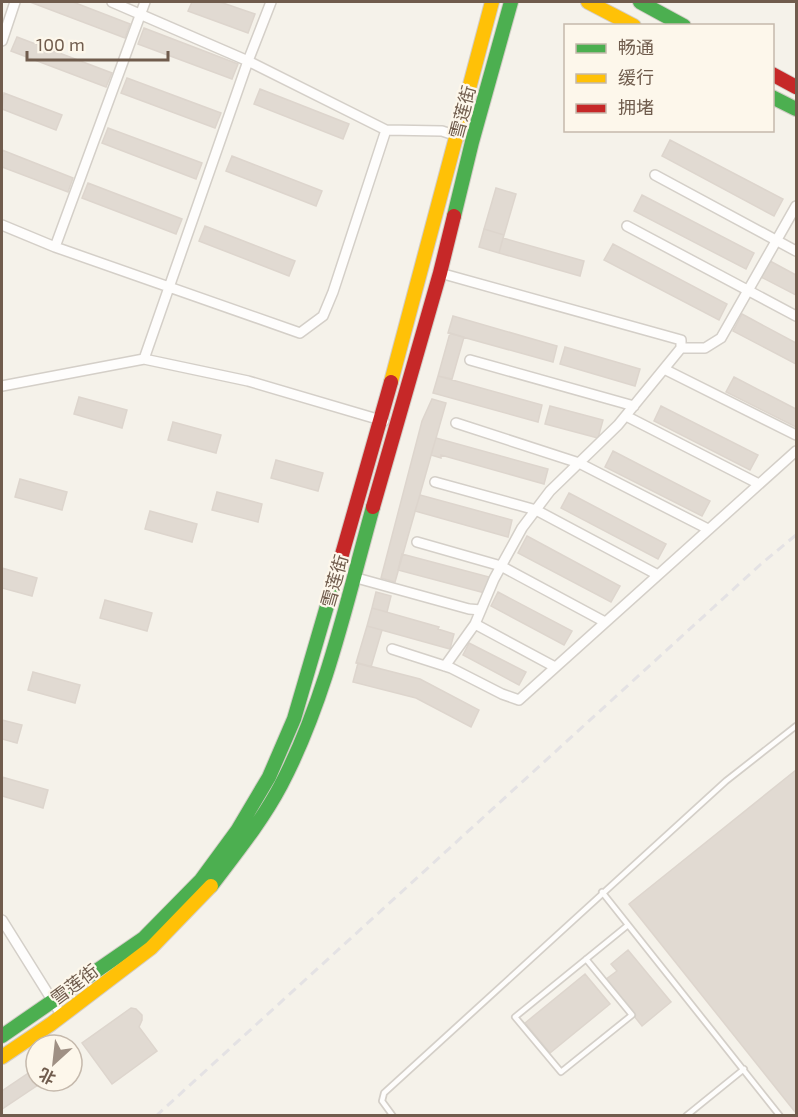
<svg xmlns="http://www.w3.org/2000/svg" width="798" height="1117" font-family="'Exo 2','Noto Sans SC',sans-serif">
<rect width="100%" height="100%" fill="#f5f2ea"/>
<path fill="#e1dad2" stroke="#ddd5cd" stroke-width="1.5" d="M30,2h43l57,22 -5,14z
M192,2h28l35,12 -7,19 -60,-22z
M144,28l94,36 -6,15 -94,-35z
M17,37l95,36 -6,14 -95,-36z
M127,78l94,35 -6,15 -94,-35z
M260,89l89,35 -6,15 -89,-35z
M4,93l58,22 -6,15 -54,-21z
M108,128l94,35 -6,16 -94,-36z
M670,140l113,59 -9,17 -112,-60z
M2,150l71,28 -5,14 -66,-25z
M232,156l90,35 -6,15 -90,-35z
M88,183l94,36 -6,15 -94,-36z
M496,188l20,6 -12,41 -20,-6z
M642,195l112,58 -8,16 -112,-58z
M205,226l90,35 -6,15 -90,-35z
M484,229l20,6 -5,18 -20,-6z
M503,238l81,23 -4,15 -81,-23z
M613,244l114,60 -8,16 -115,-60z
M770,261l26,14v20l-35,-18z
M742,314l54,29v21l-63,-33z
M453,316l104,30 -4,16 -105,-29z
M450,333l14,4 -12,42 -14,-3z
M565,347l75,22 -5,17 -75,-22z
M438,376l104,29 -4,17 -105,-29z
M734,377l62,32v18l-70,-35z
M79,397l48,13 -5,18 -48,-14z
M432,399l14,4 -51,179 -14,-4 41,-157z
M550,406l53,14 -5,18 -53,-14z
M661,406l97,49 -8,15 -96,-49z
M173,422l48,13 -5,18 -48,-13z
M436,438l112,31 -4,15 -103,-29v3l-10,-3z
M613,451l97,50 -8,15 -97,-49z
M276,460l47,13 -5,18 -47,-13z
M20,479l47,13 -5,18 -47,-13z
M217,492l45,12 -4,18 -46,-12z
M569,493l97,51 -8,15 -97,-51z
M420,495l92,25 -4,17 -93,-26z
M150,511l47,13 -5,18 -47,-13z
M527,536l93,50 -9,16 -93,-49z
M402,554l87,23 -4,16 -87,-23z
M2,568l35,10 -5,18 -30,-8z
M376,592l15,4 -4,16 -15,-4z
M498,592l74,39 -8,14 -73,-39z
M105,600l47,13 -5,18 -47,-13z
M372,608l67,19 -1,2 16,5 -4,15 -83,-23z
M367,626l15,4 -11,37 -15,-4z
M469,643l57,29 -7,13 -56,-30z
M358,663l62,16 59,31 -8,17 -55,-29 -63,-16z
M33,672l47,13 -5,18 -47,-13z
M2,720l20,5 -5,18 -15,-4z
M796,770v343l-167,-209z
M2,777l46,13 -5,18 -41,-12z
M628,950l43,52 -29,24 -37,-46 12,-9 -6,-7z
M585,974l25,30 -60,49 -25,-30z
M131,1008l5,1 6,6v5l-3,7 18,24 -45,33 -30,-41z
M36,1068v13h8l-42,28v-18z"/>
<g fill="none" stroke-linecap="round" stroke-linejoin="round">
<g stroke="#d4cfc8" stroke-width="8">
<path id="lane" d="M602,892l178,224
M586,959l46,56 -71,57 -46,-55 113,-92
M393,1116l-11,-15 2,-8 342,-312 70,-55
M686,1116l58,-47"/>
</g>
<g stroke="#d4cfc8" stroke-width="12">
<path id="street" d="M2,41l13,-39
M386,130l56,1 18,6
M655,175l141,76
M2,225l53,22 245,86 23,-17 10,-24 53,-162 -138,-69 -136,-59
M627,226l169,90
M55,247l90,-245
M440,273l241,67v8l-63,77 -68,66 -28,37 -28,51 -19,45 -30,42
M681,348h24l16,-10 75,-132
M144,359l104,-298 23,-59
M470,360l164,46
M664,369l132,66
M2,386l142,-27 104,22 136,40
M626,416l133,68
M456,423l123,40 129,66
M435,482l101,28 122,65
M417,542l84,24 104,56
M353,577l116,32 12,1
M475,624l80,43
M392,649l59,19 51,26 17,6 277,-249
M2,920l60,96"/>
</g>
<g stroke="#d3cdc7" stroke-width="16">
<path id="fast" d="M640,2l44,24
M772,97l24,12
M454,216l18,-74 39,-140
M211,886c25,-33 51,-65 70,-101 45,-86 66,-185 92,-278
M2,1036l142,-98 57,-58 36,-49 32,-54 25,-58 47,-161"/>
</g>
<g stroke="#d3cdc7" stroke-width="16">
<path id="slow" d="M588,2l46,24
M391,382l101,-380
M2,1057l49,-33 100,-76 60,-62"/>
</g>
<g stroke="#d3cdc7" stroke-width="16">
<path id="jam" d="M772,74l24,13
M373,507l67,-234 14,-57
M341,558l50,-176"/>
</g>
<use href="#lane" stroke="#fefdfc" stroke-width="4.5"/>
<use href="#street" stroke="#fefdfc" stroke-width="9"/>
<use href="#fast" stroke="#4caf50" stroke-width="14"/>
<use href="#slow" stroke="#ffc107" stroke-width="14"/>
<use href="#jam" stroke="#c62828" stroke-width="14"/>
<path stroke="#e4e2e4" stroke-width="3" stroke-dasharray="9 6" stroke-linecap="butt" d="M156,1116l605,-552 35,-29"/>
</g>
<g text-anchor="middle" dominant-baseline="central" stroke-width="4.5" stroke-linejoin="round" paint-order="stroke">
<g font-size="18" fill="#705c4d" stroke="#fdf7eb">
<text transform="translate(462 112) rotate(-75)">雪莲街</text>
<text transform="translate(334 581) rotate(-74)">雪莲街</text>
<text transform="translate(74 984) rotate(-37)">雪莲街</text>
</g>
</g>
<rect width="798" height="1117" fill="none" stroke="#705c4d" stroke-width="6"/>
<rect x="564" y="24" width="210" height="108" fill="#fdf7eb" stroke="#c5b9ac" stroke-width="1.5"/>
<rect x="576" y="44" width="30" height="9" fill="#4caf50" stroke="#c5b9ac" stroke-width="1.5"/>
<text x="618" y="54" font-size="18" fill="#705c4d">畅通</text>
<rect x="576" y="74" width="30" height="9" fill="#ffc107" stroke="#c5b9ac" stroke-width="1.5"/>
<text x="618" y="84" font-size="18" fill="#705c4d">缓行</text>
<rect x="576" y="104" width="30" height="9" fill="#c62828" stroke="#c5b9ac" stroke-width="1.5"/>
<text x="618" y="114" font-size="18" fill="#705c4d">拥堵</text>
<g transform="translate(54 1063) rotate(207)"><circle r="28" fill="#fdf7eb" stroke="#c5b9ac" stroke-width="1.5"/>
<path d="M0-4.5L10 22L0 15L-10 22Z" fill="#9f9084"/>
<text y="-9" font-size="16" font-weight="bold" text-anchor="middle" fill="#705c4d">北</text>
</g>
<path d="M27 51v9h141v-9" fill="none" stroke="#705c4d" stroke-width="3"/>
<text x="36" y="51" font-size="18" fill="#705c4d" stroke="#fdf7eb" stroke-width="4.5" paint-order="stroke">100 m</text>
</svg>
